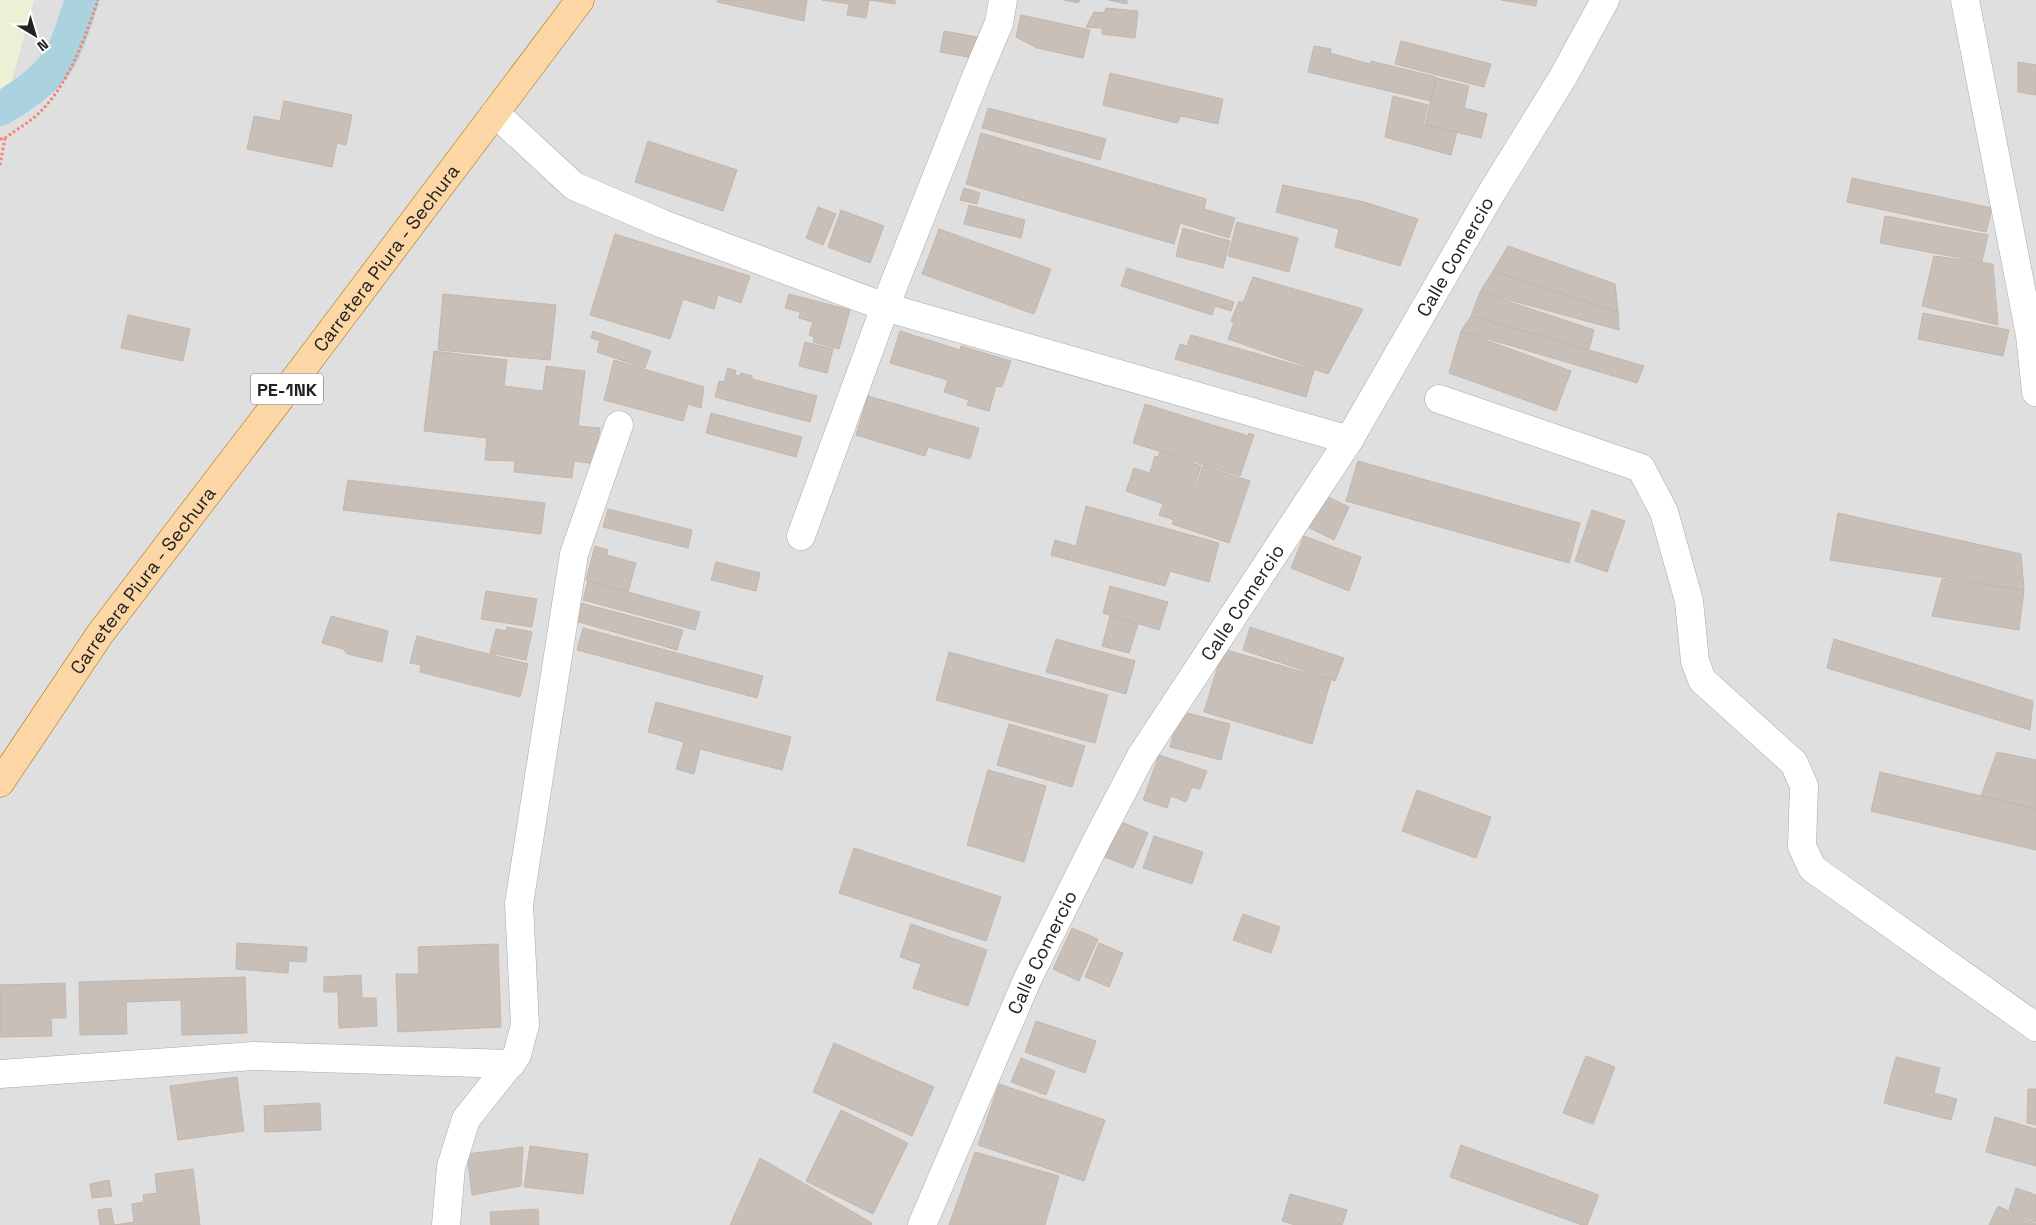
<svg xmlns="http://www.w3.org/2000/svg" width="2036" height="1225" font-family="'Space Grotesk',sans-serif">
<rect width="100%" height="100%" fill="#f2efe9"/>
<path fill="#e0dfdf" d="M13,0h2023v1225h-2036v-1196z"/>
<path fill="#eef0d5" d="M0,0h34l-34,124z"/>
<g fill="none" stroke-linecap="round" stroke-linejoin="round">
<path stroke="#aad3df" stroke-width="34" d="M0,109c22,-13 45,-28 59,-50 11,-18 16,-39 23,-59"/>
</g>
<path fill="#c7bfb8" stroke="#c4b6ab" d="M718,0h89l-3,21 -87,-19z
M822,0h73v4l-26,-4 -3,18 -19,-3 2,-11z
M1064,0h16l-2,3z
M1108,0h19v4z
M1501,0h36l-1,6z
M1106,8l32,3 -3,27 -33,-4v-6l-16,-1 8,-15 10,1z
M1021,15l69,15 -7,28 -46,-10 -21,-11z
M944,31l38,7 -4,21 -38,-7z
M1401,41l90,23 -7,23 -89,-23z
M1314,46l17,3 -1,4 40,11 1,-3 65,16 -5,24 -123,-29z
M2018,62l18,3v30l-18,-3z
M1110,73l113,26 -5,25 -37,-8 -4,7 -74,-18z
M1436,78l33,8 -5,22 23,6 -6,24 -56,-13z
M1393,96l35,9 -5,20 34,7 -6,23 -66,-18z
M284,101l68,14 -6,30 -9,-2 -5,24 -85,-18 7,-33 26,5z
M988,108l118,31 -6,21 -118,-32z
M981,133l225,66 -2,10 31,9 -6,20 -49,-15 -6,21 -208,-60z
M648,141l89,29 -14,41 -88,-29z
M1852,178l140,30 -6,24 -139,-30z
M1283,185l81,17 54,17 -18,47 -65,-19 4,-18 -63,-17z
M964,188l16,5 -3,11 -17,-4z
M969,205l56,15 -4,18 -57,-14z
M818,207l18,7 -13,31 -17,-7z
M841,210l43,16 -14,37 -42,-16z
M1885,216l103,19 -6,27 -102,-19z
M1237,222l61,16 -9,34 -61,-16z
M1183,228l47,13 -7,27 -47,-12z
M939,229l112,40 -17,45 -112,-40z
M615,234l135,42 -9,27 -23,-8 -4,14 -31,-10 -13,40 -80,-24z
M1508,246l107,38 3,28 -125,-41z
M1934,256l59,8 5,61 -76,-19z
M1127,268l107,34 -3,9 -16,-5 -3,9 -91,-29z
M1493,271l125,41 1,18 -139,-38z
M1253,277l110,32 -35,65 -100,-35 6,-17 -3,-1 8,-20 4,2z
M1480,292l114,38 -5,20 -118,-34z
M443,294l113,11 -6,55 -112,-10z
M789,294l61,16 -11,39 -26,-7 1,-5 -5,-2 4,-13 -14,-4 1,-6 -15,-4z
M1923,313l86,17 -6,26 -85,-17z
M128,315l62,14 -7,32 -62,-13z
M1471,316l118,34 55,16 -7,17 -176,-52z
M593,331l58,20 -6,17 -48,-16 3,-11 -9,-3z
M900,331l60,19 1,-4 50,15 -9,26 -6,-1 -7,25 -22,-6 2,-5 -25,-8 4,-12 -58,-17z
M1461,331l110,40 -15,40 -107,-38z
M1191,335l123,35 -8,27 -131,-38 5,-15 7,2z
M805,342l28,7 -6,24 -28,-7z
M434,351l73,9 -3,26 39,5 3,-25 39,5 -7,55 22,2 -5,36 -21,-3 -2,17 -58,-6 1,-11 -30,-1 2,-22 -63,-7z
M614,360l90,27 -3,21 -13,-4 -5,17 -79,-21z
M728,368l8,3 -1,4 5,1 1,-3 11,3v3l65,17 -7,26 -95,-25 4,-16 5,1z
M868,396l111,32 -9,31 -42,-12 -3,9 -69,-21z
M1145,404l103,32 1,-3 5,2 -14,41 -107,-33z
M711,413l91,24 -6,20 -90,-24z
M1160,452l41,14 -7,20 -44,-14 5,-16 3,1z
M1358,461l222,62 -11,40 -223,-62z
M1203,466l47,15 -21,62 -57,-19 2,-4 -15,-5 4,-11 -37,-13 8,-23 61,20z
M348,480l197,23 -4,31 -198,-24z
M1324,495l25,12 -15,33 -26,-13z
M1086,506l133,37 -10,39 -39,-11 -5,15 -114,-31 4,-15 21,6z
M608,509l84,21 -4,18 -85,-21z
M1592,510l33,11 -18,51 -32,-11z
M1838,513l183,41 3,36 -194,-30z
M1304,536l57,21 -12,34 -58,-23z
M595,546l13,4 -1,5 29,8 -8,29 -42,-12z
M716,562l44,11 -4,18 -45,-11z
M1942,579l82,11 -5,40 -87,-14z
M588,581l112,31 -5,18 -112,-30z
M1110,586l58,16 -9,28 -56,-17z
M486,591l51,8 -5,28 -51,-8z
M577,602l106,28 -6,20 -105,-30z
M331,616l57,15 -6,31 -35,-8 -4,-5 -21,-6z
M1110,616l28,8 -9,29 -27,-7z
M507,627l25,5 -6,28 -36,-7 6,-24 10,2z
M1250,627l94,31 -9,23 -92,-31z
M583,628l180,48 -6,22 -180,-48z
M417,636l111,28 -8,33 -100,-25 1,-7 -11,-2z
M1056,639l79,22 -9,33 -80,-22z
M1834,639l199,62 -3,29 -203,-62z
M1223,649l108,31 -19,64 -108,-32z
M949,652l159,43 -13,48 -159,-43z
M656,702l135,35 -9,33 -82,-21 -6,25 -18,-5 8,-27 -36,-10z
M1179,711l51,13 -9,36 -51,-13z
M1009,724l76,22 -13,41 -75,-22z
M1997,752l39,8v49l-55,-13z
M1159,755l48,16 -7,18 -8,-2 -6,15 -15,-6 -4,12 -24,-8z
M988,770l58,16 -22,76 -57,-17z
M1880,772l156,37v41l-165,-39z
M1417,790l74,27 -15,41 -74,-27z
M1119,821l29,12 -15,35 -28,-11z
M1154,836l49,16 -11,32 -49,-16z
M854,848l147,49 -15,44 -147,-48z
M1243,914l37,13 -9,26 -38,-13z
M911,924l76,26 -19,56 -55,-18 8,-24 -21,-7z
M1072,928l26,11 -19,42 -26,-12z
M237,943l70,4 -1,15 -17,-1 -1,12 -52,-4z
M1099,943l24,10 -14,34 -24,-10z
M498,944l3,83 -103,5 -2,-58h23l-1,-27z
M361,975l1,23h14l1,28 -38,2 -1,-36h-14v-15z
M245,977l2,56 -65,2 -1,-35 -55,2 1,32 -47,1 -1,-53z
M65,983l1,35h-15l1,18 -52,1v-52z
M1036,1021l60,20 -11,32 -60,-21z
M834,1043l100,44 -22,49 -99,-44z
M1586,1056l29,11 -22,57 -30,-11z
M1896,1057l44,11 -6,25 23,6 -6,21 -67,-17z
M1021,1058l34,13 -9,24 -35,-13z
M237,1077l7,54 -66,9 -8,-54z
M999,1084l106,36 -21,61 -106,-36z
M2028,1089h8v36l-9,-2z
M320,1103l1,27 -56,2 -1,-26z
M841,1110l67,33 -35,71 -67,-33z
M1995,1117l41,12v37l-50,-14z
M1461,1145l138,50 -12,30h-5l-132,-48z
M530,1146l58,8 -5,40 -59,-7z
M523,1147l-2,39 -49,9 -5,-41z
M975,1152l84,24 -14,49h-96z
M760,1158l112,65 -1,2h-141z
M193,1169l7,56h-100l-2,-15 13,-2 3,17 20,-3 -2,-18 12,-2 -1,-7 14,-2 -2,-19z
M109,1180l3,16 -20,2 -2,-14z
M2016,1188l20,7v27l-27,-12z
M1290,1194l57,16 -5,15h-47l-13,-4z
M1998,1206l38,18v1h-47z
M538,1209l1,16h-48l-1,-13z"/>
<g fill="none" stroke-linecap="round" stroke-linejoin="round">
<g stroke="#a9a9a9" stroke-width="29">
<g id="minor">
<path d="M1965,0l65,335 6,57"/>
<path d="M495,113l79,73 89,38 222,83 464,133"/>
<path d="M1439,399l202,69 23,44 25,89 6,60 7,19 92,83 10,23 -2,60 10,22 224,159"/>
<path d="M801,536l84,-229 91,-230 23,-54 4,-23"/>
<path d="M0,1074l254,-18 257,8"/>
<path d="M446,1225l5,-58 15,-48 51,-64 8,-30 -6,-121 55,-350 45,-129"/>
<path id="s1" d="M922,1225l106,-247 69,-138 44,-84 208,-316 140,-243 74,-120 42,-77"/>
</g>
</g>
<g stroke="#a06b00" stroke-width="29">
<g id="major">
<path id="s2" d="M0,783l100,-149 201,-263 279,-371"/>
</g>
</g>
<path stroke="#fa8072" stroke-width="3" stroke-dasharray="2.5 2.5" stroke-linecap="butt" d="M0,139l5,-1c12,-9 27,-17 37,-28 28,-29 43,-73 56,-110
M0,165l5,-27"/>
<use href="#minor" stroke="#fff" stroke-width="28"/>
<use href="#major" stroke="#fcd6a4" stroke-width="28"/>
</g>
<g text-anchor="middle" dominant-baseline="central" stroke-width="4" stroke-linejoin="round" paint-order="stroke">
<rect fill="#fff" stroke="#646464" stroke-width="1" x="251" y="373.5" width="72" height="31" rx="4"/>
<g font-size="18" font-weight="bold" fill="#222">
<text x="287" y="389">PE-1NK</text>
</g>
<g font-size="19" fill="#222" stroke="#fff">
<text stroke="none"><textPath href="#s1" startOffset="1108">Calle Comercio</textPath></text>
<text stroke="none"><textPath href="#s2" startOffset="652">Carretera Piura - Sechura</textPath></text>
<text stroke="none"><textPath href="#s2" startOffset="248">Carretera Piura - Sechura</textPath></text>
<text stroke="none"><textPath href="#s1" startOffset="702">Calle Comercio</textPath></text>
<text stroke="none"><textPath href="#s1" startOffset="298">Calle Comercio</textPath></text>
</g>
</g>
<g transform="translate(35 35) rotate(142)" stroke="#ffffff" stroke-width="4" paint-order="stroke">
<path d="M0-4L9 19L0 12L-9 19Z" fill="#222222"/>
<text y="-8" font-size="14" font-weight="bold" text-anchor="middle" fill="#222222">N</text>
</g>
</svg>
